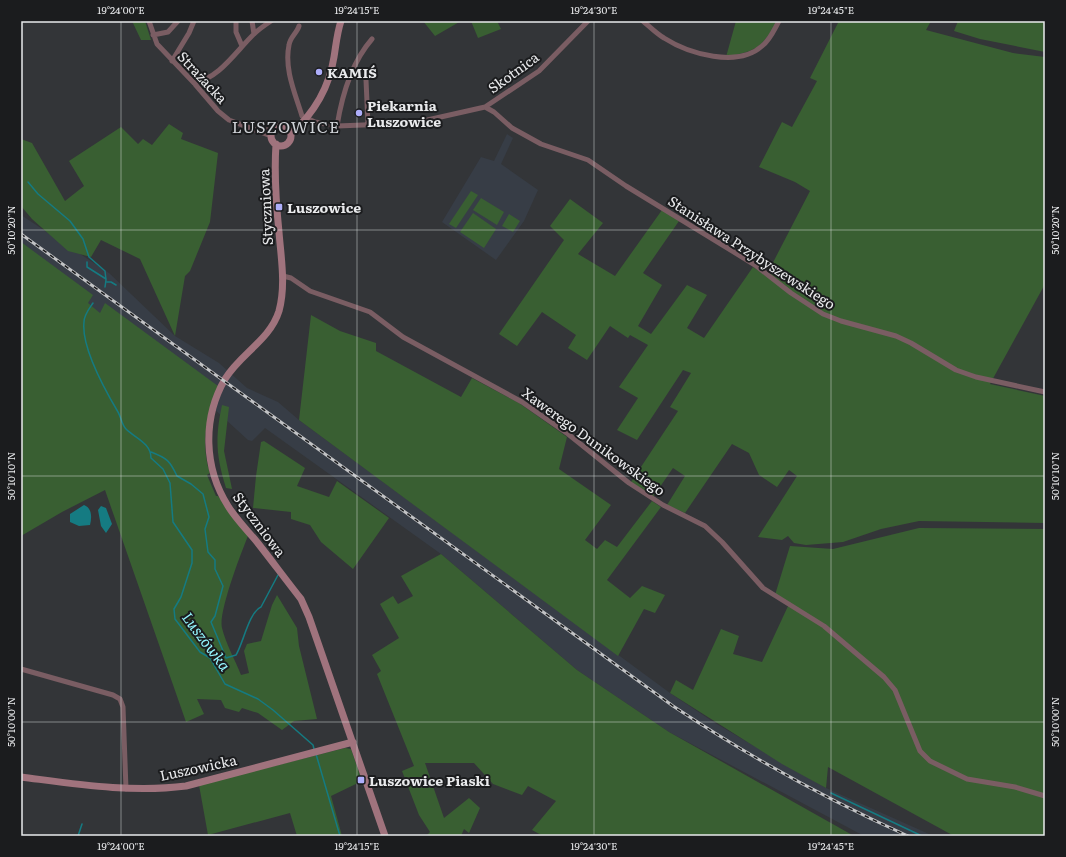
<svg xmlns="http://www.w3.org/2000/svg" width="1066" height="857" font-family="Literata,serif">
<rect width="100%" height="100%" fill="#333538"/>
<path fill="#373d46" d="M507,134l6,4 -12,26 37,26 -14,31 -28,39 -54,-38 39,-65 13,4z
M21,215l88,58 66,63 44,27 28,25 31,14 21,18 371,273 45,30 111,65 103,46 10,2h-75l-195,-104 -92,-62 -136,-116 -176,-126 -13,13 -4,-1 -46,-42 -181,-142z"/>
<path fill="#395f32" d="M132,21h13l6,19h-10z
M423,21h38l-26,15z
M471,21h26l4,8 -23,9z
M736,21h41c-15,27 -21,30 -51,36z
M839,21h92l-5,9 87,23 32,4v227l-55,100 55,12v127l-126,-2 -38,8 -38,13 -37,3 -12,-2 -6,-7 -6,4 -24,-3 39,-61 -8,-6 -12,17 -18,-12 -10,-22 -17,-9 -47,69 -18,-8 18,-29 -12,-8 -20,29 -22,-15 47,-71 -8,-4 21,-34 -8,-3 -46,70 -20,-10 21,-32 -19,-11 29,-42 -18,-10 -2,3 -18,-12 -23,34 -19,-12 8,-13 -34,-23 -25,34 -18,-12 65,-94 -14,-14 20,-27 33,24 -25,31 37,22 47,-66 17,11 -36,52 19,12 -24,41 13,8 36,-49 20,10 -20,33 17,10 49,-71 13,9 44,-85 -15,-9 -36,-15 23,-45 10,5 25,-46 -7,-3z
M958,21h87v31l-65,-13 -26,-8z
M169,124l14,9 -2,6 37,14 -8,69 -20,49 -5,5 -10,60 -35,-77 -39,-19 -10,17 -23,-6 -36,-32 -11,-13v-67l11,4 33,58 19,-15 -15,-25 52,-34 17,17 5,-5 9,6z
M471,191l7,4 -22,33 -7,-4z
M481,198l23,14 -7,13 -24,-15z
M473,213l23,16 -12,19 -24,-16z
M509,214l11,7 -7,11 -11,-6z
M21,242l72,53 -5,8 12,10 5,-10 113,83c-11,26 -18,59 -8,87l-3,2 9,21h2l30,40c-7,17 -30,77 -26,92 4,16 13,32 19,47l8,-2 -5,-22 3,-7 14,-3 11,-36 5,-10 20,33 2,18 18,73 -23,2 -12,9 -24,-17 -16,-5 -3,4 -14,-4 -4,-8 -24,-1 7,15 -18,8 -81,-232 -43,22 -41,24z
M311,315l29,16 36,12v8l85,46 11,-19 47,25 48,34 -8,32 52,36 -26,35 12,9 8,-9 12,7 35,-46 9,6 -54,73 23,18 12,-12 23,9 -10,18 -11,-4 -26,47 -319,-236z
M222,405l7,2 -5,44 8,38 -6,-1c-10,-32 -11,-50 -4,-83z
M264,441l41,27 -8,18 32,11 8,-16 52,37 -36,51 -32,-27 -11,-17 -19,-6v-7l-38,-4 3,-32 5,-34z
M919,528l126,1v307h-91l-126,-69 -2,21 -44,-24 -112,-71 6,-13 17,10 28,-61 18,7 -6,18 29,8 27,-58 -14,-9 15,-49 43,3z
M441,554l136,116 92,62 185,104h-311l-11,-6 24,-29 -28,-15 -6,9 -29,-11 -19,-21h-49l19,55 25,-20 11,10 -11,25 -5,-4 -3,7h-35l4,-4 -11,-17 -17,-44 12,-5 -37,-92 4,-3 -9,-16 27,-17 -19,-34 13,-8 5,8 15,-8 -12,-20z
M345,748l6,1 9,26v7l-29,14 11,40h-45l-7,-23 -82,22 -9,-50z"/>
<path fill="#157b82" d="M84,505c8,3 8,12 6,20l-11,1 -9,-4v-8z
M101,506l5,2 6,16 -6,9 -5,-7 -3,-16z"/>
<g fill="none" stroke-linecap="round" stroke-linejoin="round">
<path stroke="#157b82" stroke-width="1.5" d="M28,182l10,12 32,27 13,18 6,18 16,14 1,9 -1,7
M87,262v5l19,12
M107,282h4l5,3
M93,303c-4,6 -9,12 -9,19 -3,26 21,68 34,90 3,5 4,13 8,17 9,9 25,14 25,29l12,11 7,14 3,39 19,28v13l-11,34 -7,12 1,10 25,33 10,6 15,26 33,15 15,11 40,35 1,4
M151,452c16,6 19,9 26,24l14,8 12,10 6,23 -4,12 3,23 7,8v9l8,17 -8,30 -4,6 15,36 10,-3c7,-11 13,-43 25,-48l17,-32
M316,754l24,82
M831,793l91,43
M78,836l4,-12"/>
<path stroke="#7a5d63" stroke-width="5" d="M149,21l8,23 37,39 24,28 11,9 42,16
M236,21v11l6,14
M252,21l2,13
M643,21c7,6 14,13 21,17 25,16 74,30 98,8 8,-6 12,-16 17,-25
M299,26c-2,7 -9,11 -10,19 -5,24 6,48 13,71l13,6 22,4 77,-3 71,-16 54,-36 49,-50
M153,35l15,-3 10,-11
M172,61l17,-28 5,-12
M366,80l2,44
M194,83c26,-5 42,-32 60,-49 5,-5 11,-9 17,-13
M485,107l9,5 18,16 29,16 47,16 38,26 129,79 36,28 32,21 18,7 55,15 15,7 45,27 20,7 69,15
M337,126c5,-31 14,-63 35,-87
M259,130h14
M283,276l8,2 19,13 60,21 33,25 119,65 46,32 61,49 34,22 42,21 17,16 41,46 61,38 60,51 11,13 25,61 10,10 37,18 48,8 30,9
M21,669l92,26 7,4 3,8 3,82"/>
<path stroke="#a0737d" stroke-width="7" d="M271 136a10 10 0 1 1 20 0a10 10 0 1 1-20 0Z
M291,134c23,-21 38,-45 43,-77 2,-12 3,-24 7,-36
M276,144c-2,30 0,59 3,88 2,26 7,53 0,79 -9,29 -39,43 -54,68 -23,40 -21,89 3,127 8,13 19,24 29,36 15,19 29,38 44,57l8,18 76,219
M21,777c55,7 110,16 165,9l167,-44"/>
<g stroke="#c2c3c5" stroke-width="3">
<path id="rail" d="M21,234l652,472c75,50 153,93 235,130"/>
</g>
<use href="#rail" stroke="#1b1c1e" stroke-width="1.5" stroke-dasharray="4.5" stroke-linecap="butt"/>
</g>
<path fill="none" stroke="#e9eaec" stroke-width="1" stroke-opacity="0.45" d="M121,21v815M357,21v815M594,21v815M831,21v815M21,230h1024M21,476h1024M21,722h1024"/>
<g fill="#aeaefa" stroke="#1b1c1e" stroke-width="1.5">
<circle cx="319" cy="72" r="4"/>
<circle cx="359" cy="113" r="4"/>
<rect x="275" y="203" width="8" height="8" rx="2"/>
<rect x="357" y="776" width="8" height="8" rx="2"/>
</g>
<g text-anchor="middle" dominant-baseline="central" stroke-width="4" stroke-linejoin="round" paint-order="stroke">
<g font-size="14" font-weight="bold" fill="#e9eaec" stroke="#1b1c1e" text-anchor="start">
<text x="327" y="72">KAMIŚ</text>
<text x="367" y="105">Piekarnia<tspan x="367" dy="16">Luszowice</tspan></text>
<text x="287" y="207">Luszowice</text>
<text x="369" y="780">Luszowice Piaski</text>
</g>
<g font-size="14" fill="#e9eaec" stroke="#1b1c1e">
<text transform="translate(513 72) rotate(-36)">Skotnica</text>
<text transform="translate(203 77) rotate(47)">Strażacka</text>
<text transform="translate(265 207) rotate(-93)">Styczniowa</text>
<text transform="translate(752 252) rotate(33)">Stanisława Przybyszewskiego</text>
<text transform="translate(594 441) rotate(36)">Xawerego Dunikowskiego</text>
<text transform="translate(260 524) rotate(53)">Styczniowa</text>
<text transform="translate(198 767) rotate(-12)">Luszowicka</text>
</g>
<g font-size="15" font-style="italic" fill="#94f6fe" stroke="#1b1c1e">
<text transform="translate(207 641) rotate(53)">Luszówka</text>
</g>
<g font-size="16" letter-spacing="1" fill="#cfd2d7" stroke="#1b1c1e">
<text x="286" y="126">LUSZOWICE</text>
</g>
</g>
<rect width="1066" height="857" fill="none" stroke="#1b1c1e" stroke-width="44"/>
<rect x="22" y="22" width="1022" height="813" fill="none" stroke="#e9eaec" stroke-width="1.5"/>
<g font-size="10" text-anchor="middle" fill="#e9eaec">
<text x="121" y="14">19°24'00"E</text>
<text x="357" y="14">19°24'15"E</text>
<text x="594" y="14">19°24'30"E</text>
<text x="831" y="14">19°24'45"E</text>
<text transform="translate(11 230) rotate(-90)" y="4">50°10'20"N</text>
<text transform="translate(1055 230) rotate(-90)" y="4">50°10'20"N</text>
<text transform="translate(11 476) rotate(-90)" y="4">50°10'10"N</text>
<text transform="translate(1055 476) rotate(-90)" y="4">50°10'10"N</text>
<text transform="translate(11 722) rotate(-90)" y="4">50°10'00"N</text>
<text transform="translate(1055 722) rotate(-90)" y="4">50°10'00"N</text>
<text x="121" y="850">19°24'00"E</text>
<text x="357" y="850">19°24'15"E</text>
<text x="594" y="850">19°24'30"E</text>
<text x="831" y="850">19°24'45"E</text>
</g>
</svg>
